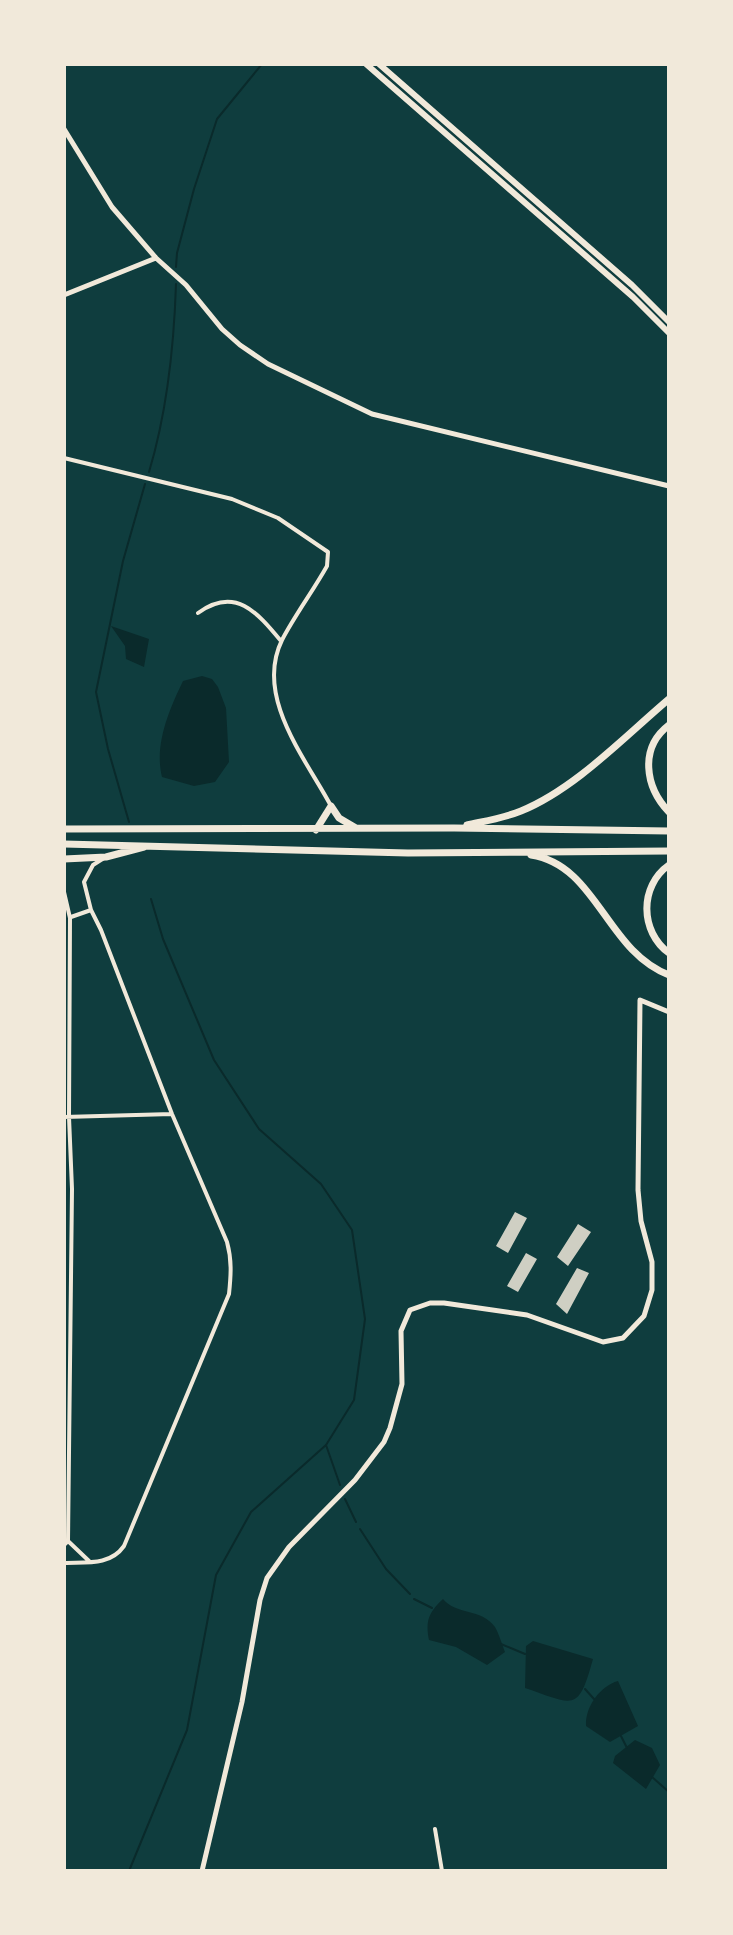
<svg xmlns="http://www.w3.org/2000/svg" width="733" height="1935" font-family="Quicksand,sans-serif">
<rect width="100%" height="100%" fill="#0f3d3e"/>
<path fill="#0a2a2b" d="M111,626l38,13 -5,28 -18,-8 -1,-13z
M202,676l10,3 6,8 8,21 3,54 -14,20 -21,4 -32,-9c-8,-32 7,-67 21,-96z
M443,1599c13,16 38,9 52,28 4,7 7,17 10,25l-18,13 -31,-18 -27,-7c-4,-19 0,-28 14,-41z
M533,1641l60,18c-15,54 -18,46 -68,29l1,-42z
M618,1681l20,45 -28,16 -24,-16c-1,-19 14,-40 32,-45z
M635,1740l17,8 8,17 -14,24 -33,-26 2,-7z"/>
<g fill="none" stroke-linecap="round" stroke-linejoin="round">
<path stroke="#0a2a2b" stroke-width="2" d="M176,267l1,-14 17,-64 23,-70 45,-55
M149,472c18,-60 25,-126 27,-188
M129,822l-21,-73 -12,-57 27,-131 22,-77
M326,1445l14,40
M345,1499l11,23
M360,1529l26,40 24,25
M414,1599l18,9
M501,1644l24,10
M585,1689l9,10
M621,1736l6,12
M652,1777l17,15
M129,1871l58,-141 29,-155 35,-63 75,-67 28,-45 11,-81 -13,-89 -31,-46 -62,-55 -45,-69 -51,-121 -12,-40"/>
</g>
<path fill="#cfcfc3" d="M515,1212l12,6 -19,35 -12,-7z
M578,1224l13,8 -23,34 -11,-9z
M526,1253l11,6 -19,33 -11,-6z
M577,1268l12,5 -22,41 -11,-10z"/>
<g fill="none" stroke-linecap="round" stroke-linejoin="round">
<path stroke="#f1e9da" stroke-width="4" d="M64,458l168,41 46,19 50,34 -1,14c-14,25 -32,49 -45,74 -28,57 24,119 49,166
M198,613c37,-27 59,-1 83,28
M64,892l6,26 -1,199 3,72 -4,352 -4,4
M71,917l20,-7
M64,1117l108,-3
M68,1541l21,20
M64,1563c22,-1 46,3 60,-17l105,-252c2,-19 3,-34 -2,-52l-55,-128 -71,-184 -10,-20 -7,-28 9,-17 11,-7
M435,1829l7,42"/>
<path stroke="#f1e9da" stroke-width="5" d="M64,129l48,78 44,51 30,27 36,44 18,16 28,19 104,50 297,72
M64,295l92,-37
M202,1871l40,-169 18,-102 7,-22 22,-31 66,-67 29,-38 6,-14 12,-44 -1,-53 9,-21 20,-7h14l83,12 76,27 20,-4 21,-22 8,-26v-28l-11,-41 -3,-31 2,-190 29,12"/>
<path stroke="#f1e9da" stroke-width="6" d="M366,64l267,233 36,36
M379,64l253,221 37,37"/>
<path stroke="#f1e9da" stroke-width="7" d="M669,725c-30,23 -24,62 0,87
M467,825c18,-4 37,-7 54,-14 54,-22 103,-74 148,-112
M64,829l390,-1 215,3
M316,830l15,-24 8,12 17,10
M64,844l344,9 261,-2
M531,855c66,10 75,96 138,120
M64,859l42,-2 38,-10
M669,865c-30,21 -29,67 0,88"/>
</g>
<rect width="733" height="1935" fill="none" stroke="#f1e9da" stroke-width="132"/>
</svg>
